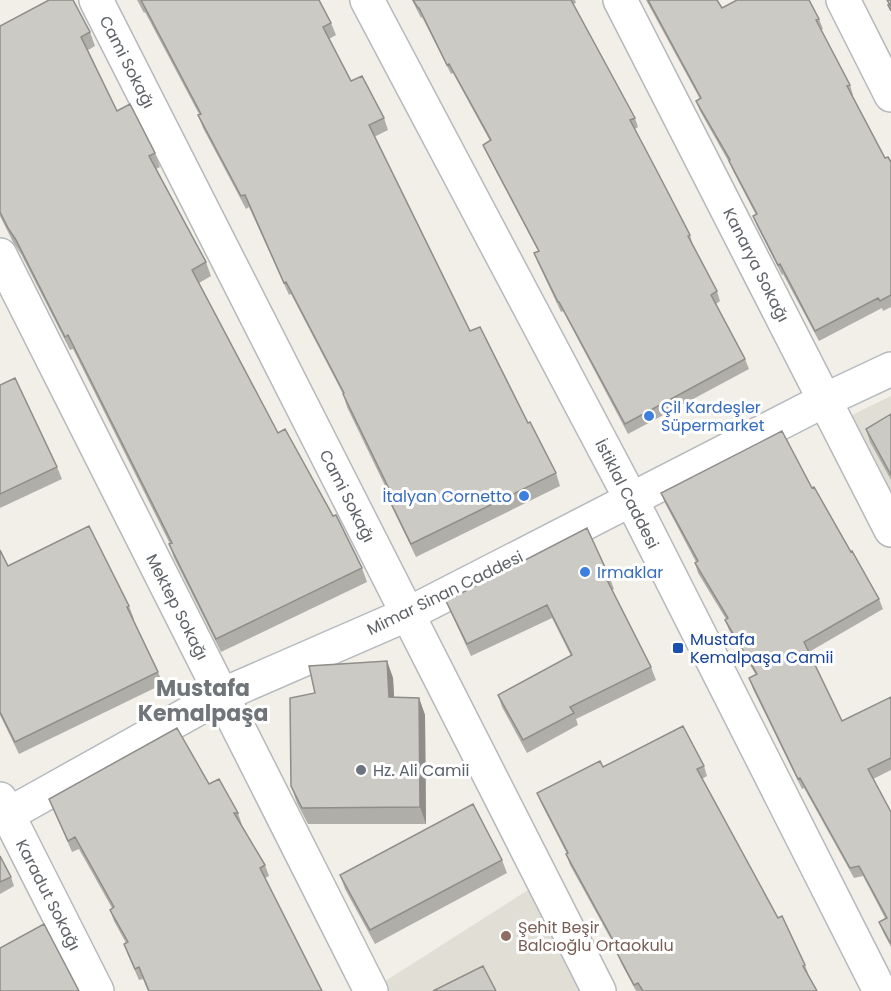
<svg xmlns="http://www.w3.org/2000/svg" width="891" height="991" font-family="Poppins,sans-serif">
<rect width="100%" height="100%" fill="#f1efe8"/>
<path fill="#e1ded6" d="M891,396v112l-45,-90z
M531,888l52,103h-201l-3,-6z"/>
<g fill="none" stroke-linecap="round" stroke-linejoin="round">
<g stroke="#b5b8bc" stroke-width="36">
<path id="street" d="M96,0l503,991
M620,0l271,530
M843,0l48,95
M0,255l371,736
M0,799l97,192"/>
</g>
<g stroke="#b6babf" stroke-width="36">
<path id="secondary" d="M367,0l264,499 249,492
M0,819l222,-124 186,-81 417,-214 66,-31"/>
</g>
<use href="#street" stroke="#fff" stroke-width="33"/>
<use href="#secondary" stroke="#fff" stroke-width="33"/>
</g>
<path fill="#afaea9" d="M137,0h182l12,23 5,12 -7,4 22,42 33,37 4,12 -14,7 96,194 58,92 28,50 4,13 -144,71 -25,-52 -5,-12 2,-1 -41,-85 -4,-13 -52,-100 -2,1 -40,-88 -3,2 -43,-81 -5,-13 1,-1 -54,-102 -1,1z
M412,0h163l1,3 -3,1 62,114 3,9 -3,2 55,106 3,11 24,45 3,10 -4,3 29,55 4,10 -121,65 -65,-123 -2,1 -23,-49 -4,-10 4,-2 -51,-97 -4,-9 7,-4 -37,-68 -2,1 -29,-57 -1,1z
M646,0h71l5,8 97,11 4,10 -2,1 29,55 3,10 -1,1 33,62 6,4v145l-8,4 -1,-3 -63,33 -36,-67 -1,1 -25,-49 -4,-10 3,-1 -23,-44 -3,-7 -30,-53 -4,-10 4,-2z
M0,26l90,6 5,14 -7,4 29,61 38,42 5,14 -4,2 50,93 5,14 -12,7 79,150 84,135 5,14 -146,70 -47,-94 -5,-14h1l-97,-195 -3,1 -49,-96 -8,-12 -13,-26z
M0,385l57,82 5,12 -62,29z
M891,414v66l-21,-38 -4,-13z
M812,488l67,111 4,10 -74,43 33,69 49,-24v73l-18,9 18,33v135l-8,-15 -4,-10 6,-4 -22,-42 -9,2 -50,-90 -2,1 -49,-100 -4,-11 7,-3 -27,-45 -4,-10 1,-1 -28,-46 -3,-10 1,-1 -31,-59 -4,-10z
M0,550l8,16 121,40 5,13h-2l26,53 5,12 -144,70 -19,-39z
M609,576l5,13 -2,1 39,77 5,13 -80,39 2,6 -51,28 -25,-46 -4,-12 73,-39 -19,-38 -81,38 -20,-43 -5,-12z
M387,661l6,17 1,19 25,1 6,17 1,109h-118l-11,-21 -6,-17 24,-93z
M704,766l3,10 -5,3 76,139 27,47 4,11 8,15h-181l-15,-28 -4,-10 1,-1 -48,-87 -4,-11h1l-26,-51 -4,-10 66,-26z
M209,784l29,29 4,12h-1l24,40 4,11 -4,2 57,113h-174l-5,-12 -4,1 -11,-25 -4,-11 2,-1 -12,-22 -4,-11 2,-2 -33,-59 -7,3 -23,-53z
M0,856l11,21 3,9 -14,8z
M502,860l5,13 -132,71 -30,-55 -5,-14z"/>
<path fill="#8f8d8a" d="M387,661l6,17 2,36 -6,-17z
M419,698l6,17 1,109 -6,-17z"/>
<path fill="#cccac5" stroke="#8f8d8a" stroke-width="1.5" d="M49,0h24l17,32 -9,5 36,74 13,-7 25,49 -6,3 57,106 -14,8 86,163 7,-4 48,87 3,-1 26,53 -146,71 -47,-95 3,-1 -104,-208 -3,2 -49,-97 -8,-12 -8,-16v-186z
M141,0h178l12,23 -8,4 28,54 11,-5 22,42 -15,7 101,206 10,-4 48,96 2,-1 26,51 -145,71 -25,-51 4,-2 -47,-97 1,-1 -58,-111 -2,1 -39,-88 -4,1 -43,-81 3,-1z
M413,0h158l64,118 -5,2 29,55 31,60 -2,1 29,55 -6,4 34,64 -120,65 -66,-122h-1l-24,-49 5,-2 -56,-106 8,-5 -42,-76 -2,1 -28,-57h-1z
M648,0h69l5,8 15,-8h72l10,19 -3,1 34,65 -3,1 38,72 3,-1 3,5v133l-11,6 -2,-3 -63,33 -35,-67 -2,1 -25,-49 4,-2 -28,-53 1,-1 -34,-59 5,-3z
M887,0h4v11l-3,-6h2z
M15,378l42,89 -57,27v-109z
M891,414v61l-25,-46z
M782,431l30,57 2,-1 37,65 1,-1 27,48 -75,43 38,79 49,-24v61l-23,11 23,43v132l-12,-22 8,-4 -28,-52 -9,2 -50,-90 -2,1 -49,-101 8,-4 -32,-54 3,-2 -33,-55 3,-2 -37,-68z
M89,526l40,80 -2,1 31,65 -143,70 -15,-30v-162l8,16z
M587,528l22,48 -3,2 45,89 -81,40 4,6 -51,27 -25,-45 74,-40 -25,-50 -80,39 -21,-43z
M387,661l2,36 30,1 1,109 -118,1 -11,-22 -1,-88 25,-5 -6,-27z
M683,726l21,40 -7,3 81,149 4,-2 23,49 -2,1 14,25h-174l-5,-8 -4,2 -17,-32 2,-2 -53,-97 2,-1 -31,-60 63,-32 3,6z
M177,728l32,56 10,-5 19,34h-4l31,52 -5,3 62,123h-173l-10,-24 -4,2 -11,-25 4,-2 -18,-32 4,-3 -39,-70 -7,4 -19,-42z
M473,804l29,56 -132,70 -30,-55z
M0,856l11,21 -11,5z
M44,924l35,67h-79v-43z
M483,966l13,25h-63z"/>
<g fill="#3f7fe0" stroke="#fff" stroke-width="2">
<circle cx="649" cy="416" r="6"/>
<circle cx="524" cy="496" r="6"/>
<circle cx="585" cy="572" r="6"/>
</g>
<rect fill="#1a4fb4" stroke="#fff" stroke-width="2" x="672" y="642" width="12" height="12" rx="3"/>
<circle fill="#6b7280" stroke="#fff" stroke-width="2" cx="361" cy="770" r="6"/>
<circle fill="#8d6e63" stroke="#fff" stroke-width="2" cx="506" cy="936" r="6"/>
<g text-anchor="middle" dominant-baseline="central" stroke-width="6" stroke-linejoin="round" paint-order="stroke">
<g font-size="16" fill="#5f6368" stroke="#fff">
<text transform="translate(127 62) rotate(63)">Cami Sokağı</text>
<text transform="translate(756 265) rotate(63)">Kanarya Sokağı</text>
<text transform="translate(627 494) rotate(63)">İstiklal Caddesi</text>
<text transform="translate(347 496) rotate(63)">Cami Sokağı</text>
<text transform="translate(445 593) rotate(-26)">Mimar Sinan Caddesi</text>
<text transform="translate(177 607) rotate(63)">Mektep Sokağı</text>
<text transform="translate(48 895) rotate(63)">Karadut Sokağı</text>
</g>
<g font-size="16" fill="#366cbe" stroke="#fff" text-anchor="start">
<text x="661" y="407">Çil Kardeşler<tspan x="661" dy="18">Süpermarket</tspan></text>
<text x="512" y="496" text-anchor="end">İtalyan Cornetto</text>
<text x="597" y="572">Irmaklar</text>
</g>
<g font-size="16" fill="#164399" stroke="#fff" text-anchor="start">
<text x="690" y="639">Mustafa<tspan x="690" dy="18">Kemalpaşa Camii</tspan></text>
</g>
<g font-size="16" fill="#5b616d" stroke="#fff" text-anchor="start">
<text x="373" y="770">Hz. Ali Camii</text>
</g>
<g font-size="16" fill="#785e54" stroke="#fff" text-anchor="start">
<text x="518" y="927">Şehit Beşir<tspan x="518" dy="18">Balcıoğlu Ortaokulu</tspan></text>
</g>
<g font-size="22" font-weight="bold" fill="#70757a" stroke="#fff">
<text x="203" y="688">Mustafa<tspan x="203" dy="25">Kemalpaşa</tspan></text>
</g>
</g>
</svg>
